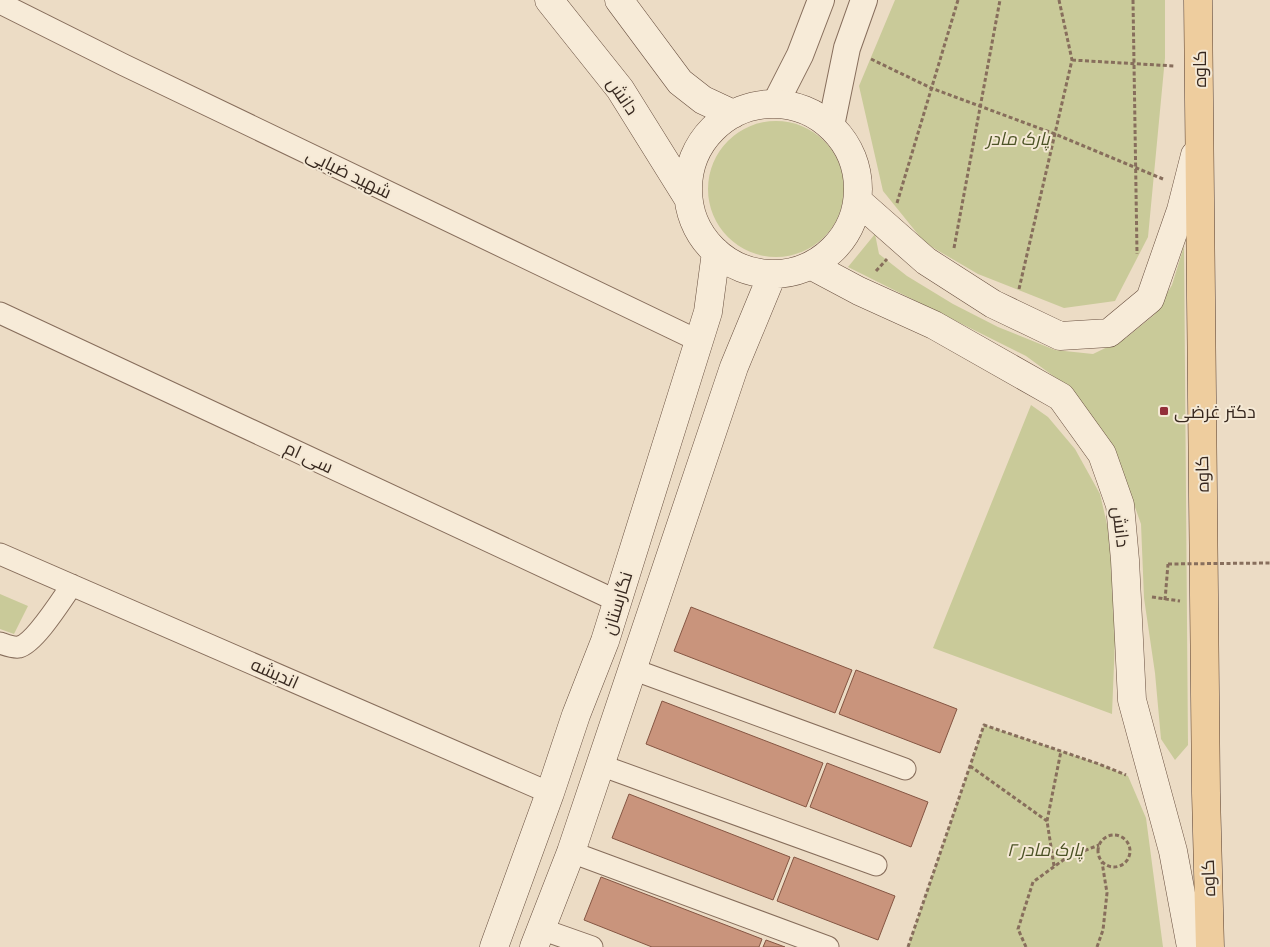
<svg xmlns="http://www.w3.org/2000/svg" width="1270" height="947" font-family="Merriweather,Cairo,serif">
<rect width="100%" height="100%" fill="#ecdcc5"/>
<path fill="#c9ca99" d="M895,0h270v58l-17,179 -33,64 -51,7 -86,-34 -53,-31 -42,-52 -24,-105z
M708 189a68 68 0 1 1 136 0a68 68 0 1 1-136 0Z
M875,234l4,20 28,22 46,28 45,23 57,23 38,4 33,-16 28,-23 18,-30 12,-39 4,499 -13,15 -14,-21 -6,-66 -11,-75 -3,-74 -24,-67 -50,-71 -41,-30 -178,-89z
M1031,405l17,12 27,32 25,45 9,39 7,82 -4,99 -179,-66z
M0,594l28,12 -14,28 -14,-5z
M984,725l115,39 29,12 18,42 17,129h-255z"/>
<path fill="#c9947c" stroke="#855643" d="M691,607l161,63 -17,43 -161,-62z
M856,670l101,39 -17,44 -101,-39z
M662,701l161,62 -17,44 -160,-63z
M827,763l101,39 -17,45 -101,-40z
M629,794l161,63 -17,43 -161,-62z
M794,857l101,39 -17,44 -101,-39z
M601,877l161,62 -3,8h-107l-68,-27z
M766,940l19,7h-22z"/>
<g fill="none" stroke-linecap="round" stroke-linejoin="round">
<g stroke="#876e5c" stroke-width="23">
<path id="minor" d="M0,3l124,62 575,276
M0,313l617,288
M0,554l550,239
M0,643c6,2 13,5 19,4 16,-4 43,-48 53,-62
M632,669l273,100
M600,765l276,100
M571,852l257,95
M541,929l51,18"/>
</g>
<g stroke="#876e5c" stroke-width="28">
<path id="tertiary" d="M775,104l25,-49 21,-55
M831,126l16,-78 17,-48"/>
</g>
<g stroke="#684f3f" stroke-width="29">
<path id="secondary" d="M549,0l71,89 68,109
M619,0l61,82 23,18 30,14
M688 189a85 85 0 1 1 170 0a85 85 0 1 1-170 0Z
M858,201l68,60 67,43 67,32 49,-3 41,-34 31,-89 14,-55
M812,266l47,25 75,34 127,72 41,57 18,51 5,55 7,140 41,151 18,96
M494,947l56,-154 26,-78 29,-74 103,-329 8,-60
M534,947l37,-95 163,-485 38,-92"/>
</g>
<g stroke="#553d30" stroke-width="29">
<path id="primary" d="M1198,0l8,793 4,154"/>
</g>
<path stroke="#876e5c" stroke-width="3" stroke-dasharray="4 2.5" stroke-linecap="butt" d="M1133,0l4,254
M871,59l60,29 124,46 108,45
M1072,60l102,6
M897,203l61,-203
M954,248l46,-248
M876,271l11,-12
M1019,289l53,-229 -13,-60
M1152,597l28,4
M1165,600l3,-36
M970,766l77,55
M1098 851a16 16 0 1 1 32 0a16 16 0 1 1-32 0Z
M1054,866l-7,-45 14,-70
M908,947l76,-222 115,39 27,11
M1026,947l-8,-18 15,-47 33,-24 33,-13
M1097,947l6,-17 4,-37 -5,-31"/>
<use href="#minor" stroke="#f7ebd8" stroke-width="21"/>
<use href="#tertiary" stroke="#f7ebd8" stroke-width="26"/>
<use href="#secondary" stroke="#f7ebd8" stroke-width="28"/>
<use href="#primary" stroke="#eecd9e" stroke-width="28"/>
<path stroke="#876e5c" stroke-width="3" stroke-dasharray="4 2.5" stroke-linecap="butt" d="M1168,564l102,-1"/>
</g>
<rect fill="#932e39" stroke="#f4e8d4" stroke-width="2" x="1159" y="406" width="10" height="10" rx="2.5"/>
<g text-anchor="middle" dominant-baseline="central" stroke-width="4" stroke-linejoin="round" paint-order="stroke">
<g font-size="18" fill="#37281f" stroke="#f4e8d4">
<text transform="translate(1199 69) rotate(-90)">کاوه</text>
<text transform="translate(623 96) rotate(56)">دانش</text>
<text transform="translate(349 173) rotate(26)">شهید ضیایی</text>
<text transform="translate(309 457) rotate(25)">سی ام</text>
<text transform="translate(1202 474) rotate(-91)">کاوه</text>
<text transform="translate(1121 527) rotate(83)">دانش</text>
<text transform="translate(617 603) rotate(-73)">نگارستان</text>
<text transform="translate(275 673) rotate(24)">اندیشه</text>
<text transform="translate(1208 878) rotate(-92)">کاوه</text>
</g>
<g font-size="18" font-style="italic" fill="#4c5326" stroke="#f4e8d4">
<text x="1018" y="138">پارک مادر</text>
<text x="1045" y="849">پارک مادر ۲</text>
</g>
<g font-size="18" fill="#37281f" stroke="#f4e8d4" text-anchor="start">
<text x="1174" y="411">دکتر غرضی</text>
</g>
</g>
</svg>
